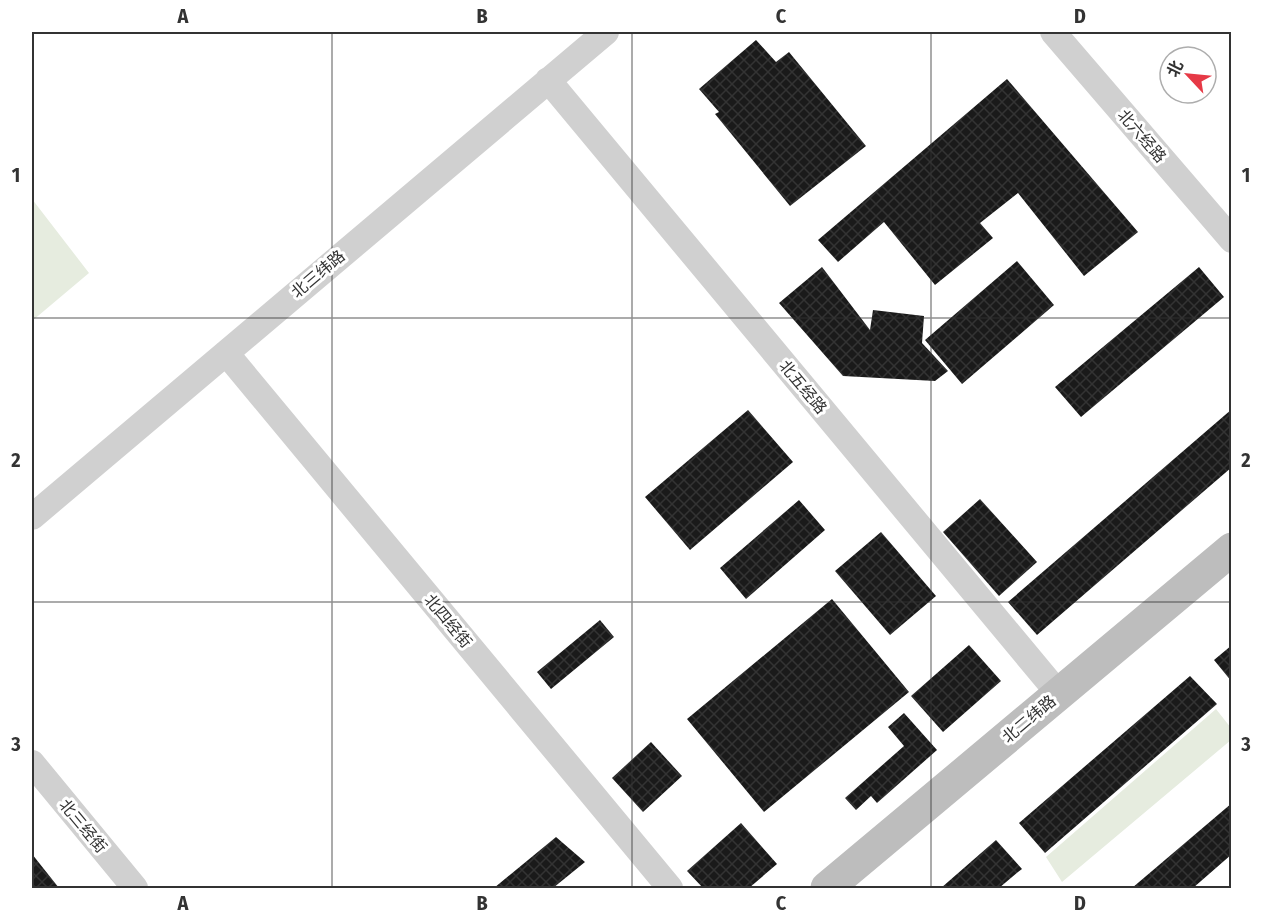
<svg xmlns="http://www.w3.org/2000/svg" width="1263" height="920" font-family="'Fira Sans Condensed','Noto Sans SC',sans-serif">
<defs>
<pattern id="building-cross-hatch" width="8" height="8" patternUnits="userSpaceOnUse" patternTransform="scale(1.5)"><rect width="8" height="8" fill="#1a1a1a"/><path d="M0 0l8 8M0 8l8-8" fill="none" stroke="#333"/></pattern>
</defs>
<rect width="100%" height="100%" fill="#fff"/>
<path fill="#e6ecdf" d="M32,199l57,74 -57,48z
M1216,709l15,19v12l-169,142 -16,-25z"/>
<path fill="url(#building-cross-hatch)" d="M756,40l20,22 13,-10 77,94 -76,60 -75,-92 4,-2 -20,-23z
M1007,79l131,153 -54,44 -66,-83 -38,30 13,15 -58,47 -51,-63 -46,40 -20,-22z
M1017,261l37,44 -92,79 -37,-44z
M822,267l48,63 3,-20 51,6 -2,27 26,28 -13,10 -92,-5 -64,-73z
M1199,267l25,30 -143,120 -26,-30z
M1232,409v58l-195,168 -29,-33z
M748,410l45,52 -103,88 -45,-53z
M980,499l57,63 -38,34 -56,-64z
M799,500l26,30 -79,69 -26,-31z
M881,532l55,64 -46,39 -55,-64z
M832,599l77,93 -145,120 -77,-93z
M600,620l14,17 -63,52 -14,-17z
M969,645l32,36 -58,51 -32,-36z
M1232,645v37l-18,-22z
M1190,676l27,28 -172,149 -26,-30z
M904,713l33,37 -60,53 -6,-7 -15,14 -11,-12 59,-52 -16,-19z
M651,742l31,34 -39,36 -31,-34z
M1232,803v51l-39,34h-61z
M741,823l36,41 -28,24h-46l-16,-17z
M556,837l29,25 -32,26h-59z
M996,840l26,29 -4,3 -19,16h-58z
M32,854l27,34h-27z"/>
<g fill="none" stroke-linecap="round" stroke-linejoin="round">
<path stroke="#d0d0d0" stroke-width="26" d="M1053,32l179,208
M548,80l511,614
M226,353l444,535
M32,517l574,-485
M32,763l103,125"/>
<path stroke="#bdbdbd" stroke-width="33" d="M827,888l405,-339"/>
</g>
<path fill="none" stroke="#333" stroke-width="1.5" stroke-opacity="0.55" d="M332,32v856M632,32v856M931,32v856M32,318h1200M32,602h1200"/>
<g text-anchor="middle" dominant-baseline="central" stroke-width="6" stroke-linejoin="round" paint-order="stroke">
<g font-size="16" fill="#333" stroke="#fff">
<text transform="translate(1142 136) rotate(49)">北六经路</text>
<text transform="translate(318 274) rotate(-40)">北三纬路</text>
<text transform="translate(803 387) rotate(50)">北五经路</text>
<text transform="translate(448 621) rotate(50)">北四经街</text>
<text transform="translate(1029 719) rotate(-40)">北二纬路</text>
<text transform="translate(83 826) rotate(50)">北三经街</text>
</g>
</g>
<rect width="1263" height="920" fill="none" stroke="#ffffff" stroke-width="66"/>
<g transform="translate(1188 75) rotate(296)"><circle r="28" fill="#ffffff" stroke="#adadad" stroke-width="1.5"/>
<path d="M0-4.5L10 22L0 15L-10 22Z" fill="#e63946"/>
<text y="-9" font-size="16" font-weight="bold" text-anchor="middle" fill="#333333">北</text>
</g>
<rect x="33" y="33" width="1197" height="854" fill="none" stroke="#333" stroke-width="2"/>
<g font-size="20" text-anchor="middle" font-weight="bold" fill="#333">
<text x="183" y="23">A</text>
<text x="482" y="23">B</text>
<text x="781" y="23">C</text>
<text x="1080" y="23">D</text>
<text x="16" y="182">1</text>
<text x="1246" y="182">1</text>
<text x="16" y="467">2</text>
<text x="1246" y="467">2</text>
<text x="16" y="751">3</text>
<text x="1246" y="751">3</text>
<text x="183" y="910">A</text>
<text x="482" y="910">B</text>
<text x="781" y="910">C</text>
<text x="1080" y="910">D</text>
</g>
</svg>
